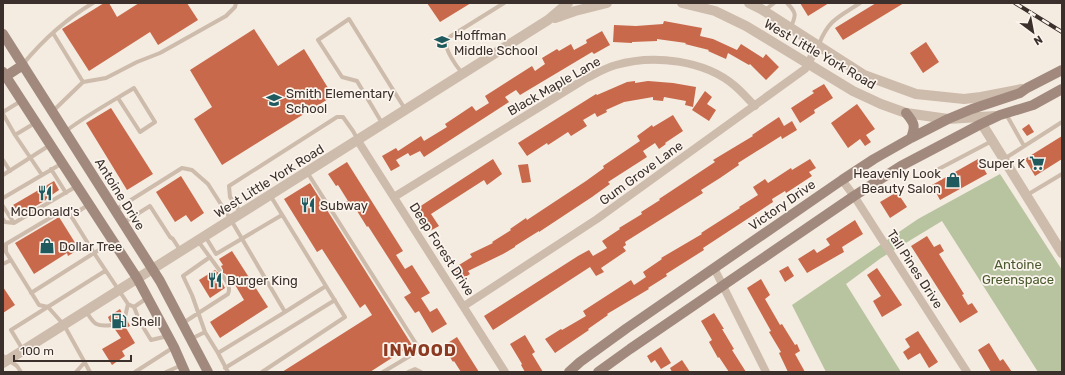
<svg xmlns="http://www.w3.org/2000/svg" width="1065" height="375" font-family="Rubik,sans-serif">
<rect width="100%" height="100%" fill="#f4ebe1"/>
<path fill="#b8c4a0" d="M1000,174l62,96v102h-24l-96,-151 -61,37 -35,26 55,88h-75l-34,-67 126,-86z"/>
<path fill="#c8694b" d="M104,3h5l8,14 22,-14h48l11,17 -40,25 -8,-13 -61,39 -27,-42z
M427,3h44l-31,19z
M800,3h29l-21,13z
M876,3h28l-61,37 -8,-12z
M664,21l38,7 -2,8 13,3 24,11 4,-6 22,14 3,-4 13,13 -13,13 -16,-16 -1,1 -21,-12 -2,6 -18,-8 1,-1 -24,-6 1,-1 -29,-4v2l-25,1v1l-19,-1 1,-17 22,1 27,-2z
M254,29l24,37 26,-17 29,47 -111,69 -28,-46 18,-12 -22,-37z
M602,31l8,14 -16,9 -2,-2 -72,43 -4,-5 -11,7 4,5 -85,55 -4,-6 -10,5 -2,-3 -12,7 4,6 -9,5 -9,-15 14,-8 2,3 23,-15 3,5 23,-14 -2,-3 27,-18 4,5 13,-8 -4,-7 47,-30 3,5 10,-7 -3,-6 15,-9 2,2 12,-7 3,6 13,-7 -1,-3z
M926,42l13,20 -16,11 -13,-20z
M635,81v2l13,-2 25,2 23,4 -3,20 -8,-2 1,-4 -22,-4 -1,4 -10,-1v-3l-29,5 -18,8 1,2 -10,5 -2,-4 -12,7 4,6 -16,10 -3,-4 -20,13 -1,-2 -20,13 -9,-13 78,-49 1,1 30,-13z
M824,84l9,14 -19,12 1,3 -15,10 -9,-15 23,-15 -2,-2z
M705,91l7,6 -5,7 9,6 -7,11 -17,-11z
M857,104l18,25 -9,6 5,7 -6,4 -5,-7 -12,9 -17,-25z
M111,108l42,66 -26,16 -41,-67z
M673,115l10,16 -18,12 1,1 -7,5 -4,-6 -12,8 4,6 -39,25 2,2 -18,13 -53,35v-1l-24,15v1l-12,7 -35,17 2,3 -9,6 -7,-12 18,-11 -2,-3 23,-11 -1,-1 19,-12 -1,-1 16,-11 1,2 59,-39 18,-13 -1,-2 37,-25 -3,-5 15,-11 1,2z
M779,117l5,9 8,-5 5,9 -15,9 -1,-3 -24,15 -19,12 1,2 -19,13 -19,12 2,3 -78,49 1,3 -3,2 3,4 -25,17 3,4 -8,4 -6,-9 -97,63 -9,-14 94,-60 11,-6 4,6 14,-8 -5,-7 18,-12 -1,-1 23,-14 -1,-2 19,-12 -1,-1 56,-37 -2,-2 40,-24 -1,-1z
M1029,124l5,8 -7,4 -5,-7z
M1062,136v23l-27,17 -10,-17z
M493,159l9,15 -15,11 -3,-5 -53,34 8,12 -9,5 -14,-22z
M810,159l6,9 -7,4 3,4 -26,17 -1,-2 -13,8 1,3 -70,46 1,2 -38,24 1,2 -19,12 1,1 -42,25 1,1 -20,14 1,1 -34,23 -10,-14 16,-10 1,1 24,-14 -3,-5 48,-31 3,5 12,-8 -3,-5 19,-13 -1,-1 41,-24 -1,-1 39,-25 -1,-1 19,-12 -5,-8 12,-8 3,4 23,-15 1,2z
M978,159l9,15 -47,26 -8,-15z
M347,162l56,89 -7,4 9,14 7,-4 18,28 -9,5 9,14 7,-4 10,16 -15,9 -13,-22 -4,2 -11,-16 7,-4 -43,-67 -1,1 -13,-21 -5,4 -5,-7 4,-2 -10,-16 -2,1 -8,-12z
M528,164l3,18 -9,1 -4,-18z
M181,176l23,37 -13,9 -5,-7 -11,7 -19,-30z
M54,181l5,9 -13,9v1l-26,15 -7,-10z
M310,183l102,162 -42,27h-88l90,-57 -7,-11 -5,4 -38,-59 -5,3 -33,-53z
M897,192l10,15 -17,11 -10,-16z
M59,217l20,32 -11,7 -1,-3 -33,21 -19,-31z
M855,220l8,14 -21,13 2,5 -37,21 -9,-14 16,-10 3,4 13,-8 -4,-6z
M927,236l7,11 6,-3 4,7 -5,3 25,40 -2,1 6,10 4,-2 6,9 -18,11 -49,-77z
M232,251l36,56 -48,31 -10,-16 34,-22 -10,-17 -2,1 -6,-10 -3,-1v-3l-2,-4 2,-1 -4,-6z
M788,266l6,10 -9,6 -6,-11z
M877,268l25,37 -20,12 -9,-16 8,-5 -14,-21z
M215,270l5,4v4l5,10 -15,10 -11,-18z
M761,279l9,16 -5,4 15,26 2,-1 13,21 2,-1 3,7 -5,3 10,18h-17l-9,-19 2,-1 -12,-20 2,-1 -24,-43z
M3,287l12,18 -12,8z
M120,309l2,4v6l5,1 3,6 -4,2 9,15 -13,8 3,5 -13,9 -10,-16 19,-11 -7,-10 1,-5 -5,-1 -2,-5z
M714,313l10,16h-2l12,20 -2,1 14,22h-17l-10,-15 -1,1 -9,-16 3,-2 -11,-19z
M918,331l20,31 -9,6 -9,-15 -12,7 -5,-8 7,-5 -5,-8z
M525,335l10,17 -3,2 11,18h-18l-4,-7 1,-1 -12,-20z
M457,337l10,16 12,19h-18l-7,-11 -1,1 -10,-16z
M989,343l11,18 3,-2 9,13h-21l-13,-22z
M661,347l10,16 -10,6 -6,-9 -4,3 -4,-7z
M682,360l8,12h-18l-2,-4z"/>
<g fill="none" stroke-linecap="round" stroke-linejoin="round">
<path stroke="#cdbbac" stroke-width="4" d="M787,3c10,10 9,12 4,24
M765,10l9,-7
M53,33l30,49
M819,44c10,-25 20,-27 41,-41
M23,64c20,-24 43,-45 70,-61
M462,73c-5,-6 -19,-25 -15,-32 0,-1 4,-5 4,-5l53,-33
M53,111l30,-29 23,-4 31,-16 23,-9 66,-37 9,-9 1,-4
M3,112l18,-11
M3,114l12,21 20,-12
M1006,114l18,32
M382,123l-25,-42 -15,-4 -24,-37 31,-21 56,90
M66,131c21,-16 45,-29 68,-43l21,34 -15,10 -22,-34
M15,135l27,40
M1004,159l58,-37
M3,160l7,11
M51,169l15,24
M307,172l113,178 -37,22
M931,173l61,-32
M3,175l47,-30
M1027,195l35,-21
M3,198l58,-34
M3,206l11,17 63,-37
M115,210l67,-42 10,2 16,14 23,36 54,92 -67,41 -13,-21 -14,7
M241,213l-11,-16 -1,-11 108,-69h6l10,14 5,9
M3,219l2,3 9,1
M123,223l27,-17 20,31 3,2 7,11
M205,236l11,18 66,-39
M198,241l22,30
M113,242l-19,11 34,51 6,3
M3,250l3,2 33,53 9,2 16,18 26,47
M6,252v-8l54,-32 11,4
M3,264l8,-4
M31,293l63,-40 -23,-37 17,-11
M147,298l-13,9 6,15 11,18 17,-4
M86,311c8,14 11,16 26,14
M285,312l41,-26
M125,317l3,-13
M183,323l45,-29c3,-7 -1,-12 -5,-18
M205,332l-13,-37 -9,-19 27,-19
M23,350l-12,-20 94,-59
M218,353l10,19
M3,356l14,10 4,6
M225,368l110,-68
M76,372l9,-10
M135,372l39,-25
M166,372l16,-7
M262,372l83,-55 -75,-122
M408,372l7,-3 6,3"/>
<path stroke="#cdbbac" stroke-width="8" d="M358,141l147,231
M842,180l12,16 113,176
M394,197l191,-118c10,-5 20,-11 31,-14 37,-11 89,-5 119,21 7,6 13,13 20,20
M714,268l52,104
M464,306l133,-87 208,-150 13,-24"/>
<path stroke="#cdbbac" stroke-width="10" d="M682,3l33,8 31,15 107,65 28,13 25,9 42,6 48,-3
M749,3l12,6 103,66 52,19 48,5 17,-2 41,-8
M555,18l20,-7 32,-8
M977,116l85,137
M3,363l545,-343 20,-17"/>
<path stroke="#a18a7d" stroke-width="10" d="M3,34l157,247 48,91
M3,72l134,206 37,69 11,25
M6,76l17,-11
M906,113c8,10 10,12 5,25
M569,372l11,-10 47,-34 215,-148 32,-21 37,-21 37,-19 24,-10 48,-16 7,-5 35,-18
M598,372l32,-23 224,-153 47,-30 80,-42 19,-9 33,-10 29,-16"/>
<g stroke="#3b302b" stroke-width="4">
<path id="rail" d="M1015,3l47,29"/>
</g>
<use href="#rail" stroke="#fbf5ee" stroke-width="2.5" stroke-dasharray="8" stroke-linecap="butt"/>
</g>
<defs>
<g id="school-bare" transform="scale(1.2)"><path d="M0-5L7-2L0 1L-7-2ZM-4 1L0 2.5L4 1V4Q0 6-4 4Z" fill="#1f5a5e" stroke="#fbf5ee" stroke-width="2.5" paint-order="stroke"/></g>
<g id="supermarket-bare" transform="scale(1.2)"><path d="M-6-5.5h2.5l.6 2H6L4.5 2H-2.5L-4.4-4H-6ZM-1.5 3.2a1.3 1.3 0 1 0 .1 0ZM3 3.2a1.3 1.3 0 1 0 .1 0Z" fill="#1f5a5e" stroke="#fbf5ee" stroke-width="2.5" paint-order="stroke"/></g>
<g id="shop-bare" transform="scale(1.2)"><path d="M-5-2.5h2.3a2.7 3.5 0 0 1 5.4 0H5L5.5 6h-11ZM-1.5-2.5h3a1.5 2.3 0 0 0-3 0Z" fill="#1f5a5e" stroke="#fbf5ee" stroke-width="2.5" paint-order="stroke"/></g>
<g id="restaurant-bare" transform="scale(1.2)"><path d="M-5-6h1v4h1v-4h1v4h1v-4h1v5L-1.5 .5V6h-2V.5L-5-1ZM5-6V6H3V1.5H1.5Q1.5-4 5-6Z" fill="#1f5a5e" stroke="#fbf5ee" stroke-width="2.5" paint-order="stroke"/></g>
<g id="fuel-bare" transform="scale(1.2)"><path d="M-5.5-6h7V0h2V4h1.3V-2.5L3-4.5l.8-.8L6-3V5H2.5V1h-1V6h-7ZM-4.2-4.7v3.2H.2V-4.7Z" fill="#1f5a5e" stroke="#fbf5ee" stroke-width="2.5" paint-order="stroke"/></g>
</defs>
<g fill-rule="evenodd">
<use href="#school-bare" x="442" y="42"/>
<use href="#school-bare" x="274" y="100"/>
<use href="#supermarket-bare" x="1037" y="163"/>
<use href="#shop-bare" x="953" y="180"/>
<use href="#restaurant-bare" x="45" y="193"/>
<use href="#restaurant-bare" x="308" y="205"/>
<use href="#shop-bare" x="47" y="246"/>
<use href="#restaurant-bare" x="215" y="280"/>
<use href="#fuel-bare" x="119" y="321"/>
</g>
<g text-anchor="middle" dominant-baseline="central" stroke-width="3.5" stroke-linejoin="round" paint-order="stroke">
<g font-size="13" fill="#3b302b" stroke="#fbf5ee" text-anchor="start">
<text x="454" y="35">Hoffman<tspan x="454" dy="15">Middle School</tspan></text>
<text x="286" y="93">Smith Elementary<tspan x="286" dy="15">School</tspan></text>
<text x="1025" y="163" text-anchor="end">Super K</text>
<text x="941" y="173" text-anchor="end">Heavenly Look<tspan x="941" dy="15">Beauty Salon</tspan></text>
<text x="320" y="205">Subway</text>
<text x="45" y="211" text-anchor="middle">McDonald's</text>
<text x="59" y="246">Dollar Tree</text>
<text x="227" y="280">Burger King</text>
<text x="131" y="321">Shell</text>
</g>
<g font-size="13" fill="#3b302b" stroke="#fbf5ee">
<text transform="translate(820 54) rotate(30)">West Little York Road</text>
<text transform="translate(554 86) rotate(-30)">Black Maple Lane</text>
<text transform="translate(641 173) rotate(-36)">Gum Grove Lane</text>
<text transform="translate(269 181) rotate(-32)">West Little York Road</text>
<text transform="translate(120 194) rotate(58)">Antoine Drive</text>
<text transform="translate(782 205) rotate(-35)">Victory Drive</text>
<text transform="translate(442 249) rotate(57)">Deep Forest Drive</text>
<text transform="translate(915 269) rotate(57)">Tall Pines Drive</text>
</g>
<g font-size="13" fill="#4a5a2e" stroke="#fbf5ee">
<text x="1018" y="264">Antoine<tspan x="1018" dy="15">Greenspace</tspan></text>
</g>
<g font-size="17" font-weight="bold" letter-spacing="1" fill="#8c3b22" stroke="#fbf5ee">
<text x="420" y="350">INWOOD</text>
</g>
</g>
<rect width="1065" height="375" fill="none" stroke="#3b302b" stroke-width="8"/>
<g transform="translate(1033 32) rotate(148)" stroke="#fbf5ee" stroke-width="3" paint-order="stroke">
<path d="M0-3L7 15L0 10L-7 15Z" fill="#3b302b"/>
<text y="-6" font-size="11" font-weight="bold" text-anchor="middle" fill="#3b302b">N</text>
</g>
<path d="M14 355v6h117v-6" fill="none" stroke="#3b302b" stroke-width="2"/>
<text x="20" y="355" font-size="12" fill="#3b302b" stroke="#fbf5ee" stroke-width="3" paint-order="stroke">100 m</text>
</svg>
